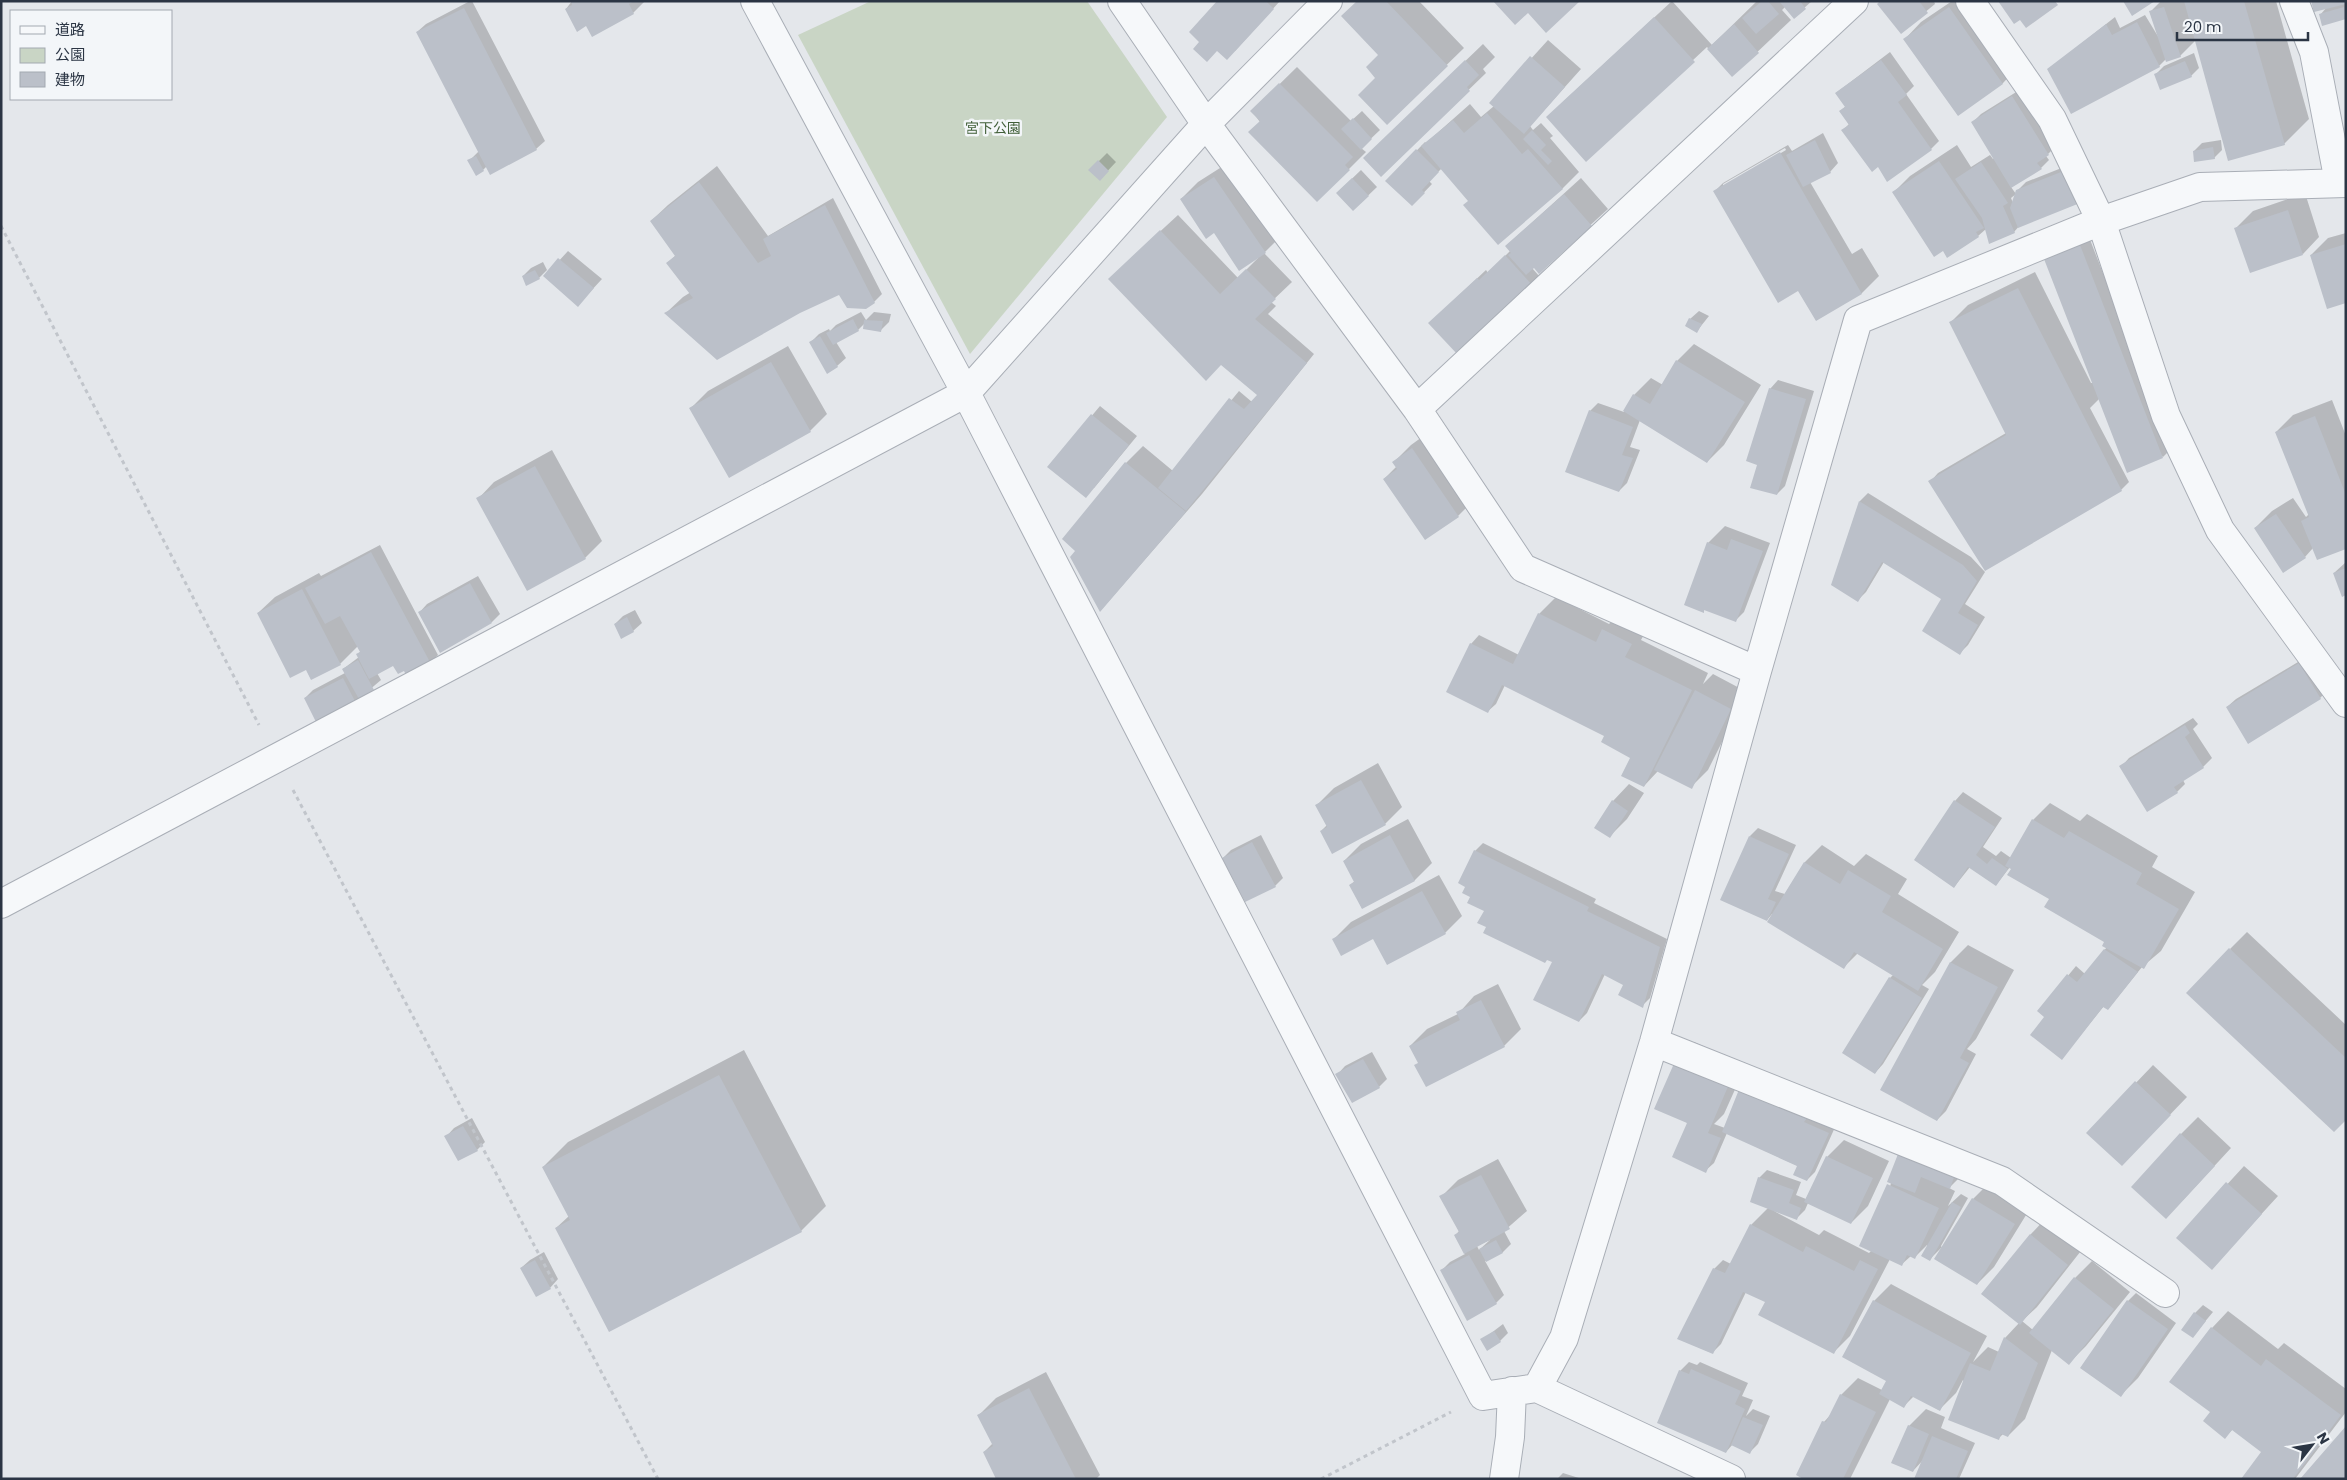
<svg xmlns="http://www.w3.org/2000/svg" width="2347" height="1480" font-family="Poppins,'Noto Sans JP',sans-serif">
<rect width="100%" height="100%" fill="#e4e7eb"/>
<path fill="#c9d5c5" d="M871,1h216l80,116 -197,237 -172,-319z"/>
<path fill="#0003" fill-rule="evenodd" d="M470,1h2l73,140 -9,8 -49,17 -4,4 -14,-9 10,-10 -62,-119 9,-8z
M572,1h73l-12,12 -46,11 -21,-15z
M1219,1h61l-45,50 -18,-1 -16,-8z
M1358,1h61l45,47 -77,75 -10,-45 3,-24z
M1672,1l40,44 45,-44h55l-18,16 -9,-10 -3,3 9,10 -59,56 -25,-29 -121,113 -22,-59z
M1881,1h53l1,3 -34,28z
M1952,1h21l46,65 -16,17 -45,32 -53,-76 16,-17z
M2161,1h115l33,118 -25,25 -88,-104 -16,16 -14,3 -7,7 -110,3 66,-52 5,11 25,-13 14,23 -9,-26z
M2346,1v17l-26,-3 7,-8z
M1548,40l33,29 -51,57 3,4 8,-7 12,13 -3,2 29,34 -16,16 -65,56 -29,-44 -27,-32 -13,13 3,3 -20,21 -25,-24 38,-39 1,1 44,-39 11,13 13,-11 -3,-3z
M1483,44l12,13 -12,12 3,4 -105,102 1,-34z
M1890,52l24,34 -8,8 33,47 -8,8 -53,17 -35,-36 6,-6 -9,-13 6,-5 -10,-13z
M2194,53l5,15 -8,8 -35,-2 8,-8z
M1297,67l54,54 11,-10 18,19 -19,18 5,4 -49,49 -65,-90z
M2021,89l35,57 -10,10 3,4 -8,8 -30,19 5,7 -5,4 2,5 4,-12 9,-9 48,-19 -60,69 -28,-3 -8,7 -85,-43 17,-17 47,-31 14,22 19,-12 3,4 2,-1 -22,-36 8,-8z
M1823,133l15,30 -8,9 -20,10 42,72 10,-6 17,28 -17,17 -46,27 -16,-29 -85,-100 8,-8 65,-38 4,6zM1785,148l1,2 -63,37v-3z
M2221,140l1,10 -8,8 -20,-7 8,-8z
M1107,153l9,9 -16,17 -10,-9z
M1231,161l51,74 -18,18 28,29 -21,20 5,4 -8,8 46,40 -112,140 -101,116 -24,-60 -14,-11 63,-76 17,-17 30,25 66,-80 13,11 7,-7 -132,-133 51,-47 60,63 20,-20 -44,-27 -33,-32 17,-17z
M717,166l51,70 65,-38 49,96 -8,8 -34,-8 -174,19 17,-16 8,-5 -23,-29 8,-8 -25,-34 17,-16z
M1361,170l16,17 -24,23 -16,-17z
M1581,178l27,31 -69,63 -5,-6 -2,2 8,9 -8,8 -94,30 48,-45 2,3 22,-22 -4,-5z
M2305,193l14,44 -16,17 -67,-26 17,-17z
M2346,233v69l-35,-47 17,-17z
M2089,237l82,212 -8,8 -64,-58 -9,9 39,74 -8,8 -191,-8 8,-9 68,-40 -55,-111 17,-17 67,-33 56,111h2l-48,-124 8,-8z
M568,251l34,28 -24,26 -33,-29z
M543,262l4,8 -8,8 -16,-2 8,-8z
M1699,311l10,5 -12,15 -7,-12z
M861,312l5,8 8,-8 17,2 -2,8 -8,8 -16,-7 -7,7 -22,12 10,16 -9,8 -26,-24 8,-8 10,-5 1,2 6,-6z
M1694,344l67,41 -37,60 -17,17 -67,-42 -10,27 10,3 -13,33 -8,8 -29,-80 8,-8 26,9 10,-17 17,-17 12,7 14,-24z
M788,346l39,68 -17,17 -119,-23 17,-17z
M1778,380l36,11 -29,95 -8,8 -18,-30 11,-75z
M2332,400l14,36v111l-33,1 -8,9 -50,-29 17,-17 21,-13 13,19 3,-3 -33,-82 17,-17z
M1100,406l37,30 -43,52 -45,-21z
M1429,432l46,67 -17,17 -33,22 -41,-59 13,-13 -3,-4 17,-17z
M552,450l50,91 -17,17 -107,-59 16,-17z
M1868,493l103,64 14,15 -20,32 20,13 -17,28 -8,8 -17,-55 -59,-36 -18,30 -8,8 -25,-15 27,-84z
M1725,526l45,17 -26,69 -8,8 -30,-11 -3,2 5,-68z
M380,545l58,110 -8,8 -25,6 -11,-5 -17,9 4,7 -26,22 -50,-4 8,-8 32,-17 -2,-4 16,-12 -2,-2 4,-4 -3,-5 -18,18 -33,4 -49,-55 17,-16 44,-24 2,3z
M2346,562v32l-12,-21z
M478,576l22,38 -8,8 -73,-9 8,-9z
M1556,597l53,27 11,-11 28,14 -7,13 67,33 -5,11 10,-10 34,18 -39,78 -17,17 -33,-16 -14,15 -12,-29 -27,-22 -100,-50 -9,19 -9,8 -16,-68 8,-9 40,20 20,-41z
M635,610l7,13 -9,8 -18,-7 8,-8z
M2308,656l20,34 -8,8 -93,9 9,-8z
M2193,718l5,6 -5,5 19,29 -9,9 -20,13 2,4 -8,8 -56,-25 8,-9z
M1378,763l24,44 -17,17 -64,7 6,-6 -10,-20 17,-17z
M1629,784l15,9 -17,26 -17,17 3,-35z
M1963,792l39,26 -19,29 13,9 5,-5 10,7 22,-38 17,-17 30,18 7,-7 71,42 -6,11 43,25 -34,59 -19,16 -34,42 -4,-3 -42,52 -16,-41 -7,-6 37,-45 9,8 22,-27 -1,-5 -96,-75 -14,18 -26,-18 -16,20 -39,-27 40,-59z
M1408,819l24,44 -17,17 -53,28 -12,-23 5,-4 -11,-20 17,-17z
M1758,828l38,17 -21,46 10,3 20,-32 17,-17 32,21 12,-12 41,25 -9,15 61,38 -24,40 -13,13 7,4 -46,75 -8,9 15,-95 4,-4 -36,-21 -14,14 -72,-53 -5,6 -17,-84z
M1261,835l22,43 -8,8 -52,-28 8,-8z
M1483,843l113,56 -2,4 73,36 -17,59 -8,8 -17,-22 -20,-10 -18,39 -8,8 -25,-60 -66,-34 -3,-17 -13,-14 -5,-10 8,-35z
M1439,875l23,41 -17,17 -111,6 17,-17z
M2247,932l99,93v94l-116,-170z
M1968,945l46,25 -38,69 -9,10 9,5 -30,57 -9,9 -25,-87 39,-71z
M1498,984l23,45 -17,17 -85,17 -9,-17 17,-17 31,-15 16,-18z
M1694,1042l52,23 -22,49 -10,10 11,4 16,-40 95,37 -21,47 -8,8 -9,-14 -71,-33 -13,30 -9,8 -18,-47 -10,-65z
M744,1050l82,156 -25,25 -245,-3 13,-12 -26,-49 25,-25z
M1372,1052l15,27 -8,8 -42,-12 8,-9z
M2153,1065l34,32 -49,51 -50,-15z
M2198,1117l33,31 -48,52 -2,-66z
M472,1118l13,24 -8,8 -31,-13 8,-9z
M1844,1140l45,21 -21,45 -17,17 -43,-20 -3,7 -8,8 -23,-7 45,24 5,-5 45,23 3,-3 27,-95 62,14 -3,10 -9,9 6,3 -7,15 13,-12 7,4 -27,48 1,2 31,-49 17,-17 41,25 -37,60 -17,17 -36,-36 -11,11 -3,-14 -12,12 -4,-1 -9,8 -12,-5 -40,77 -17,17 -66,-51 -21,-10 -25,52 -9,9 -33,-14 35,-70 9,-9 8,4 20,-39 17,-17 -9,-30 8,-8 34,12 -5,13 10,4 21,-42z
M1498,1159l29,52 -23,20 7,13 -8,8 -18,9 19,34 -8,8 -54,-33 8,-8 15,-8 -10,-18 4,-5 -18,-34 17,-17zM1490,1240l-11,10 -2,-4z
M2244,1166l34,30 -66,72 -34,-30z
M2047,1217l37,30 -47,60 -15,14 11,9 42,-52 17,-17 38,31 -44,54 -17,17 -17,-13 -27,69 -17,17 -5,-2 -4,4 -36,-58 -7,13 -17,17 -25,-14 -10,10 -14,-7 -40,80h-44l18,-57 8,-9 9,-18 17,-17 24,12 6,-10 -14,-79 17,-17 96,52 -14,26 15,-15 11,5 6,-14 14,-15 -36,-29 48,-60z
M544,1252l14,27 -8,9 -29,-20 9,-8z
M2136,1293l40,30 -38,55 -17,17 7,-94z
M2203,1305l10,7 -20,24 2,-23z
M2228,1311l50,38 6,-6 62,46v23l-51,67h-53l21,-27 -30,-23 -8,8 -14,-25 1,-84z
M1503,1324l5,9 -8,8 -18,-1z
M1689,1362l8,3 3,-3 48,21 -6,13 11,4 -7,16 7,-7 17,7 -12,28 -8,8 -17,-8 -7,8 -46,-81z
M1046,1372l54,103 -4,4h-99l-13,-27 9,-9 -14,-28 17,-17z
M1926,1409l19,8 -4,11 34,15 -16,36h-43l8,-20 -11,12 -4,-45z
M1563,1473l19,6h-25z"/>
<path fill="#bbc0c9" d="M571,1h63l-5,3 5,10 -42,23 -6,-11 -9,6 -12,-23 7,-4z
M1217,1h49l8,8 -47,51 -10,-9 -10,11 -14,-13 6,-7 -10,-10z
M1357,1h29l62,65 -61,59 -29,-30 17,-17 -9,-11 12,-12 -37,-39z
M1493,1h87l-34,32 -18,-20 -13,12z
M1762,1h6l11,13 -23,20 -14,-16z
M1779,1h21l6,8 -12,10z
M1880,1h39l9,12 -27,21 -24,-30z
M1998,1h57l3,4 -32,23 -6,-8 -6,4z
M2123,1h32l-23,15z
M2184,1h60l41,144 -57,16z
M2311,1h35v3l-32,8z
M1949,7l54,77 -45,32 -55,-77z
M2164,7l17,50 -15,5 -17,-51z
M2344,7l2,12 -24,7 -3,-12z
M464,8l73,142 -47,25 -74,-143z
M1654,17l41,45 -109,100 -40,-45z
M2137,22l23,45 -89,47 -24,-45 59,-45 6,11z
M1734,24l25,29 -27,24 -25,-28z
M1530,56l35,31 -41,47 -35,-31z
M1465,60l14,15 -12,12 3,4 -89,86 -18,-19z
M1881,60l26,35 -9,7 34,48 -45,32 -9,-15 -6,5 -31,-42 8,-5 -10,-14 6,-4 -10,-14z
M2185,61l7,16 -32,13 -6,-16z
M1279,83l74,74 -8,8 5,5 -33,32 -69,-70 12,-11 -10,-10z
M2012,96l37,59 -12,8 5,6 -31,19 -40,-66z
M1487,113l35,41 6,-5 35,40 -65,56 -35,-40 5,-4 -47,-55 32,-26 11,13z
M1353,118l19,21 -11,11 -20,-21z
M1532,130l14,15 -5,5 11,11 -4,4 -25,-26z
M1815,140l16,33 -28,14 -17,-32z
M2213,147l2,12 -21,3 -1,-11z
M1416,149l23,23 -17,18 3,3 -13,13 -27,-25z
M1780,152l82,142 -46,27 -18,-30 -20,12 -65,-112z
M476,156l8,15 -8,5 -9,-16z
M1098,160l11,11 -9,10 -12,-11z
M1939,161l45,67 -8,4 3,5 -32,21 -4,-7 -9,6 -42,-65z
M1981,162l27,41 -5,3 12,27 -26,11 -7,-26 -27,-39z
M2066,170l14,33 -62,25 -8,-20 6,-18z
M1214,177l52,76 -27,18 -25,-38 -8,6 -26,-40z
M1352,178l17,18 -16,15 -17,-18z
M699,182l59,81 13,-7 -8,-17 62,-34 50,98 -9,6 -19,-1 -8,-13 -39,18 -83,47 -53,-47 29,-15 -27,-35 9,-7 -25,-35z
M1564,194l28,32 -53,48 -5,-6 -8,7 -18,-20 3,-2 -6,-7z
M2288,210l15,45 -53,18 -16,-45z
M1160,230l60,64 26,-25 30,30 -21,20 52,44 -121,148 -28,-23 71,-90 15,11 13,-14 -36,-30 -15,16 -98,-102z
M2346,244v59l-19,6 -17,-54z
M2080,245l83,213 -36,15 -83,-214z
M1505,255l28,31 -75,69 -30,-32 49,-45 2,2z
M558,258l36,30 -16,19 -35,-31z
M535,270l5,9 -14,7 -4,-10z
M2018,288l104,203 -137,80 -57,-90 78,-46 -57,-113z
M1689,318l13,6 -5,9 -12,-7z
M853,319l6,12 -26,14 -7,-12z
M864,320l19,1 -2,11 -18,-3z
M820,336l18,31 -11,7 -18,-32z
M1676,360l69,42 -38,61 -84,-52 10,-17 17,10z
M771,362l40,70 -82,46 -40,-70z
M1769,388l37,11 -29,96 -27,-7 7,-23 -11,-4z
M1589,410l44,17 -11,28 11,3 -14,34 -54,-20z
M1091,414l38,31 -43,53 -39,-31z
M2315,416l31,79v54l-29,11 -16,-39 8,-4 -34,-85z
M1412,448l47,69 -34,23 -42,-61 14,-10 -5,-7z
M1125,462l61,50 -86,100 -30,-55 5,-6 -13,-12z
M535,466l51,93 -59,32 -51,-93z
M1859,501l104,64 14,16 -19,32 20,12 -18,30 -38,-24 19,-32 -59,-37 -24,40 -27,-17z
M2276,514l30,44 -23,15 -29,-45z
M1731,539l32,12 -27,71 -32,-12v3l-20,-8 23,-63 20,8z
M371,552l60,112 -24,13 -3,-6 -6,3 -5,-8 -24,13 -13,-25 4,-2 -20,-36 -15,8 -20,-36z
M2346,568v27l-4,2 -9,-24z
M470,583l22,40 -52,30 -22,-41z
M302,589l39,76 -30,15 -5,-10 -16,8 -33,-65z
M1538,613l58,29 6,-13 30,15 -7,13 67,33 -48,97 -23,-11 9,-18 -29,-16 3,-6 -102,-51 -14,28 -42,-21 24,-49 43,21z
M627,617l7,15 -13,7 -7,-15z
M358,660l16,30 -15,9 -17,-30z
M2299,663l22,36 -73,45 -22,-37z
M343,678l13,25 -39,21 -13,-26z
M1695,690l36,19 -39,80 -38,-19z
M2185,725l5,8 -5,4 19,31 -30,19 4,6 -31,19 -28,-46z
M1361,780l25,45 -54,29 -12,-23 7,-4 -12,-22z
M1612,800l16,11 -18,27 -16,-10z
M1954,800l41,27 -19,28 11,9 5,-6 16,11 -12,17 -28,-19 -14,21 -40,-28z
M2032,819l32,19 5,-7 73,42 -6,11 43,25 -35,60 -42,-23 2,-4 -60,-35 5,-8 -42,-24 4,-6 -6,-3z
M1390,835l25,46 -53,28 -13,-24 5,-3 -11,-21z
M1749,836l40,18 -21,45 8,3 -9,19 -47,-21z
M1252,842l24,45 -31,15 -23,-44z
M1474,850l115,57 -2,4 73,36 -17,61 -25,-13 5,-10 -21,-11 -23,48 -46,-22 19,-38 -5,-2 -2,3 -62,-30 3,-6 -9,-4 7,-12 -17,-8 3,-6 -8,-4 3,-6 -7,-4z
M1804,862l36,22 8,-14 43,26 -9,16 61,37 -25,42 -64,-39 -10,17 -77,-47z
M1422,891l24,43 -59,31 -14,-26 -32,17 -9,-17z
M2229,948l117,110v62l-12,12 -148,-139z
M2104,949l34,23 -30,38 -5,-3 -41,53 -32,-25 14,-18 -7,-6 30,-37 10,8z
M1950,962l48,25 -38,71 9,5 -32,58 -57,-31z
M1889,977l33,21 -47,76 -33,-21z
M1481,1000l24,47 -79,40 -12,-22 4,-2 -9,-17 51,-26 -4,-8z
M1363,1059l17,29 -28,15 -17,-29z
M1676,1059l54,23 -22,51 13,5 -15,35 -34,-16 15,-34 -33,-14z
M719,1075l83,157 -193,100 -54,-104 15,-8 -28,-53z
M2135,1081l36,34 -49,51 -36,-33z
M1740,1087l67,31 -3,4 25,11 -22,48 -14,-6 4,-9 -75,-34z
M463,1126l15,25 -20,10 -14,-25z
M2180,1133l35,33 -49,53 -35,-32z
M1898,1154l56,23 -4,12 -29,-12 -6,16 -28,-11z
M1826,1156l47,22 -22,46 -47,-22z
M1481,1175l29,54 -46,25 -10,-19 5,-3 -20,-36z
M1758,1177l36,13 -5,13 12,5 -4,12 -47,-18z
M2226,1182l36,32 -50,56 -36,-32z
M1887,1184l52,24 -24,51 -8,-4 -5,11 -43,-20z
M1972,1198l43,26 -38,61 -43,-26z
M1952,1202l9,5 -31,54 -9,-5z
M1750,1224l53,28 3,-6 48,25 6,-11 18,9 -44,85 -76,-39 7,-13 -22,-10 -30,62 -36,-15 36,-71 12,5z
M2030,1234l38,31 -48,60 -39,-31z
M1496,1240l7,13 -17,9 -7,-13z
M1469,1255l28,49 -30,17 -27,-51z
M535,1260l16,29 -15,8 -16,-29z
M2074,1277l40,32 -45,56 -40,-32z
M1873,1300l98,53 -31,58 -29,-15 -7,12 -25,-14 7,-13 -44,-24z
M2127,1300l41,29 -47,68 -41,-29z
M2194,1312l12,9 -13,17 -12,-8z
M2211,1327l50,39 5,-7 75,56 -48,64h-52l20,-27 -29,-22 -7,9 -22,-18 7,-9 -41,-30z
M1494,1331l7,11 -14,9 -7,-12z
M2004,1337l34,26 -30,74 -7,-3 -2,6 -51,-20 22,-57 20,8z
M1691,1369l50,22 -6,13 10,5 -19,44 -69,-30 22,-53 10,4z
M1029,1388l47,91h-80l-13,-27 10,-6 -16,-31z
M1840,1394l36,18 -33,67h-40l-7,-4 26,-54 4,1z
M1743,1417l20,8 -13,29 -19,-9z
M1908,1425l21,9 -16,38 -22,-9z
M2346,1426v53h-46z
M1932,1436l36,15 -12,28h-42z"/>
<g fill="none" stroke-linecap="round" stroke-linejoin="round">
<g stroke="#a9aeb6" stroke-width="30">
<path id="minor" d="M755,1l211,392 517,1003 54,-8 194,91
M1122,1l84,123 211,285 106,159 234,103
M1970,1l82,118 49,102 65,195 54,114 126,173
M2294,1l20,51 25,130
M1417,409l437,-408
M1,904l965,-511 240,-269 122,-123
M1654,1042l348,139 163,112
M1537,1388l27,-50 90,-296 103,-371 101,-351 243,-99 99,-34 146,-4
M1504,1479l6,-42 2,-46"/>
</g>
<path stroke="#c1c5cb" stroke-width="3" stroke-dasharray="4 4" stroke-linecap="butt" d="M1,226l258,499
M293,790l365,689
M1321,1479l130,-67"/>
<use href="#minor" stroke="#f6f8fa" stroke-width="28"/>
</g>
<g text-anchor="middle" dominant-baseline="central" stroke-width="5" stroke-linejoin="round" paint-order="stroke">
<g font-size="14" fill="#415f39" stroke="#f3f6f9">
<text x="993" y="128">宮下公園</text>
</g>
</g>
<rect width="2347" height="1480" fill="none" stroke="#2b3544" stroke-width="5"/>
<rect x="10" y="10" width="162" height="90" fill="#f3f6f9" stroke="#a3a9b1"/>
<rect x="20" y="26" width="25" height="8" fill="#f6f8fa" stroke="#a3a9b1"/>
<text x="55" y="35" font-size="15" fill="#2b3544">道路</text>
<rect x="20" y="48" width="25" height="15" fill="#c9d5c5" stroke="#a3a9b1"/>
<text x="55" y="60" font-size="15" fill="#2b3544">公園</text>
<rect x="20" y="72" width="25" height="15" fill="#bbc0c9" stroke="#a3a9b1"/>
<text x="55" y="85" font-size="15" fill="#2b3544">建物</text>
<g transform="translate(2312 1445) rotate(59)" stroke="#f3f6f9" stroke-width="4" paint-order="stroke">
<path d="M0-4L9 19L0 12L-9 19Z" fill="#2b3544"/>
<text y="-8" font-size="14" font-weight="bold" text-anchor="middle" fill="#2b3544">N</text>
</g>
<path d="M2177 32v8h131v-8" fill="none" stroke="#2b3544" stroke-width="2.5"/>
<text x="2184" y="32" font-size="15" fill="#2b3544" stroke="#f3f6f9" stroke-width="4" paint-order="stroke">20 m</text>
</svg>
